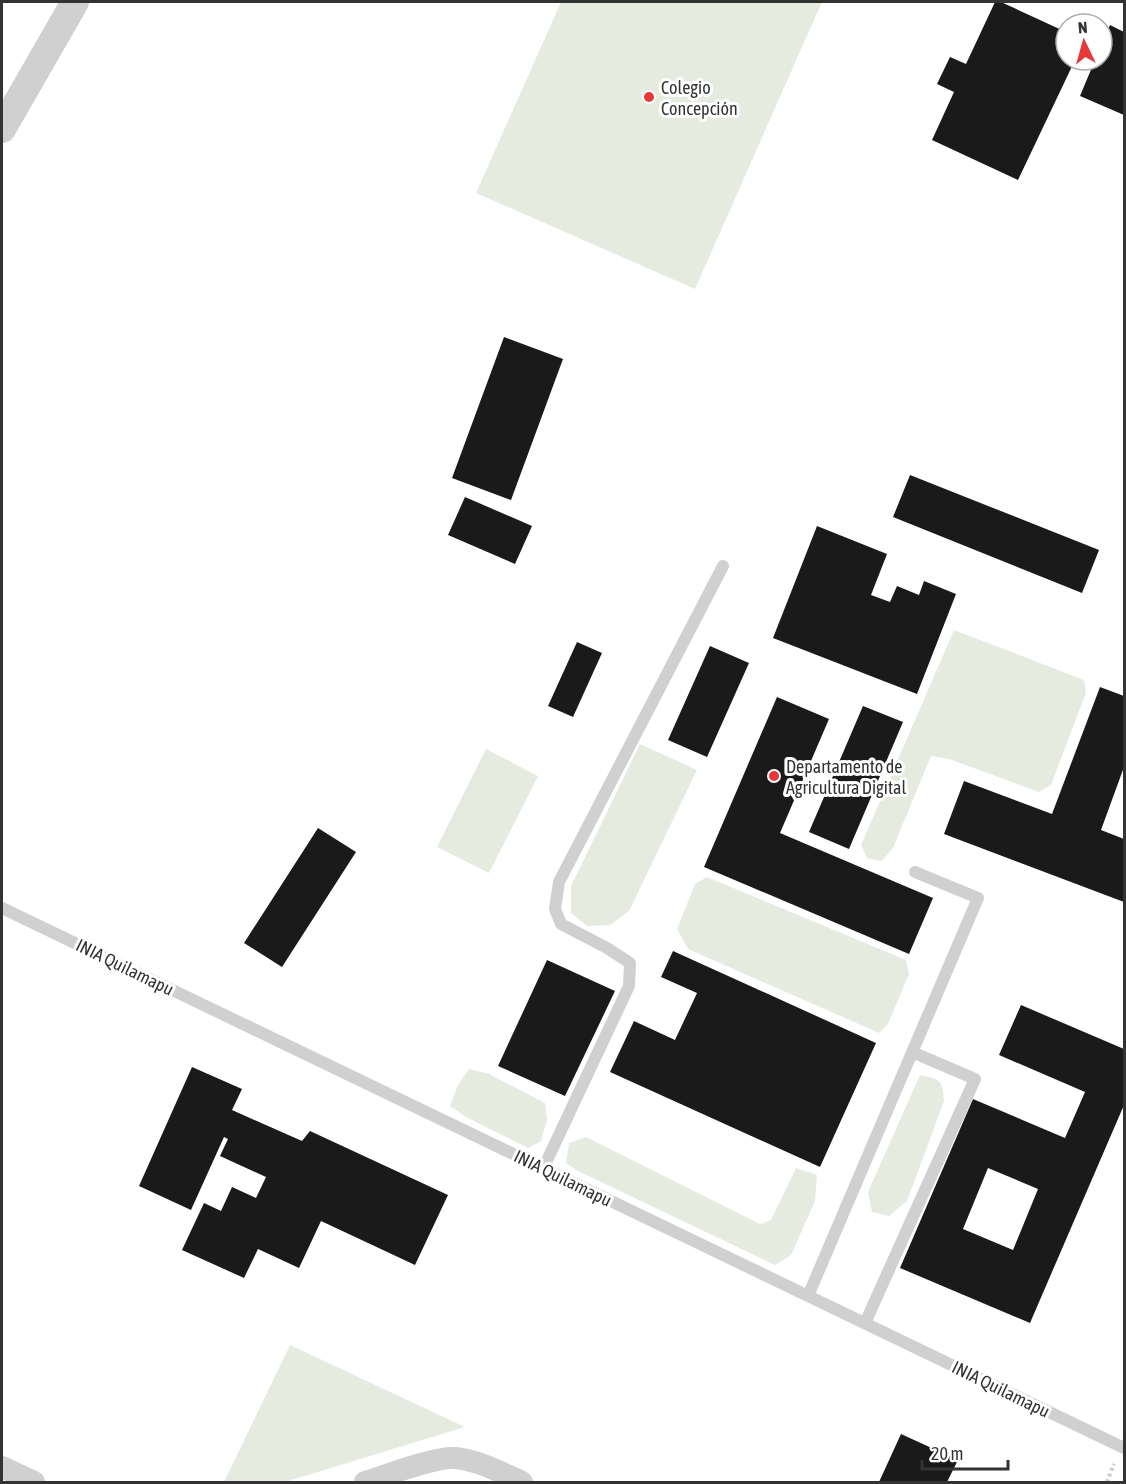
<svg xmlns="http://www.w3.org/2000/svg" width="1126" height="1484" font-family="'Asap Condensed',sans-serif">
<rect width="100%" height="100%" fill="#fff"/>
<path fill="#e5ecdf" d="M561,2h261l-127,287 -219,-96z
M954,630l130,50 2,13 -35,92 -12,7 -90,-33 -18,-3 -38,92 -11,13 -15,-3 -6,-13z
M640,744l57,26 -68,141 -19,14 -23,1 -16,-13v-27z
M486,749l52,27 -49,97 -52,-26z
M707,877l199,83 3,14 -21,50 -9,9 -191,-84 -11,-20 18,-45z
M469,1069l20,5 56,29 2,17 -6,21 -13,7 -62,-31 -16,-11 8,-21z
M920,1075c19,4 23,4 24,26l-37,100 -18,15 -17,-4 -4,-20z
M586,1137l174,87 11,-4 25,-52 21,7 -2,26 -24,54 -16,10 -199,-95 -10,-7 3,-20z
M290,1345l175,82 -180,55h-61z"/>
<path fill="#1a1a1a" fill-rule="evenodd" d="M995,2h6l65,30v28h9l-57,120 -86,-40 22,-48 -17,-8 13,-27 16,7z
M1110,25l14,7v83l-44,-19 15,-36h7v-16z
M504,337l59,22 -52,141 -59,-22z
M910,475l189,75 -17,43 -189,-76z
M465,497l67,29 -17,38 -67,-29z
M817,526l70,28 -16,41 19,7 7,-16 22,9 5,-14 32,13 -39,100 -144,-56z
M577,642l25,11 -29,64 -25,-11z
M710,646l39,17 -42,94 -39,-17z
M1100,687l24,9v71l-23,63 23,9v63l-180,-68 20,-53 88,33z
M777,697l52,22 -49,114 153,65 -24,56 -205,-87z
M863,706l40,16 -54,127 -40,-17z
M318,828l38,24 -74,115 -38,-24z
M673,951l203,92 -56,124 -210,-95 24,-51 41,19 22,-47 -36,-16z
M547,960l68,31 -50,105 -67,-30z
M1021,1005l103,44v56l-94,218 -130,-55 73,-169 92,39 20,-46 -86,-37zM988,1168l50,21 -25,61 -50,-21z
M192,1067l50,22 -10,21 70,31 8,-10 138,64 -33,70 -94,-44 -22,47 -41,-19 -14,29 -62,-28 22,-47 17,8 11,-24 24,11 10,-21 -46,-21 8,-17 -4,-2 -33,73 -52,-24z
M901,1434l57,26 -11,22h-68z"/>
<g fill="none" stroke-linecap="round" stroke-linejoin="round">
<path stroke="#cdcdcd" stroke-width="4" stroke-dasharray="3 3" stroke-linecap="butt" d="M1107,1482l7,-18"/>
<path stroke="#d0d0d0" stroke-width="12" d="M2,908l1122,540
M543,1169l86,-183 1,-23 -23,-15 -46,-24 -6,-15 4,-27 164,-316
M808,1296l170,-398 -63,-26
M865,1323l110,-244 -63,-27"/>
<path stroke="#d0d0d0" stroke-width="22" d="M2,1467l32,15
M365,1482c20,-6 72,-26 91,-24 24,3 44,14 66,24"/>
<path stroke="#d0d0d0" stroke-width="28" d="M2,129l73,-127"/>
</g>
<g fill="#e73739" stroke="#fff" stroke-width="2">
<circle cx="649" cy="97" r="6"/>
<circle cx="774" cy="776" r="6"/>
</g>
<g text-anchor="middle" dominant-baseline="central" stroke-width="6" stroke-linejoin="round" paint-order="stroke">
<g font-size="18" fill="#333" stroke="#fff" text-anchor="start">
<text x="661" y="87">Colegio<tspan x="661" dy="21">Concepción</tspan></text>
<text x="786" y="766">Departamento de<tspan x="786" dy="21">Agricultura Digital</tspan></text>
</g>
<g font-size="18" fill="#333" stroke="#fff">
<text transform="translate(125 967) rotate(26)">INIA Quilamapu</text>
<text transform="translate(563 1178) rotate(26)">INIA Quilamapu</text>
<text transform="translate(1001 1389) rotate(26)">INIA Quilamapu</text>
</g>
</g>
<rect width="1126" height="1484" fill="none" stroke="#333333" stroke-width="6"/>
<g transform="translate(1084 42) rotate(355)"><circle r="28" fill="#ffffff" stroke="#adadad" stroke-width="1.5"/>
<path d="M0-4.5L10 22L0 15L-10 22Z" fill="#e73739"/>
<text y="-9" font-size="16" font-weight="bold" text-anchor="middle" fill="#333333">N</text>
</g>
<path d="M922 1460v9h86v-9" fill="none" stroke="#333333" stroke-width="3"/>
<text x="931" y="1460" font-size="18" fill="#333333" stroke="#ffffff" stroke-width="4.5" paint-order="stroke">20 m</text>
</svg>
